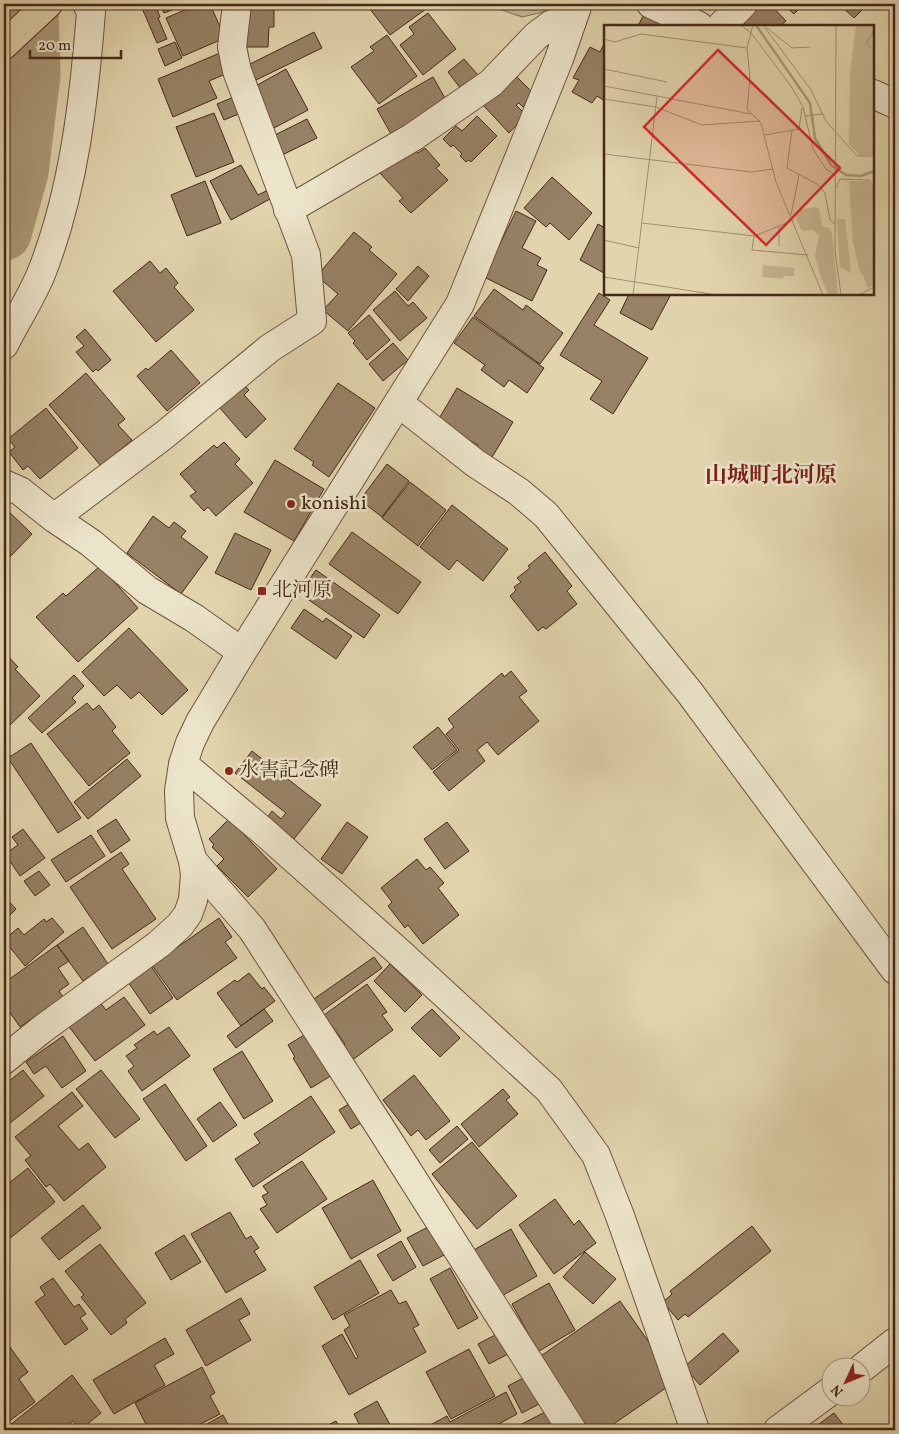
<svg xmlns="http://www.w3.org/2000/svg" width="899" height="1434" font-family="Vollkorn,'Noto Serif JP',serif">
<defs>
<pattern id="forest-crowns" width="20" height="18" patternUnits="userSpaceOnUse" patternTransform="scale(1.25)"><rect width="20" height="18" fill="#c7b894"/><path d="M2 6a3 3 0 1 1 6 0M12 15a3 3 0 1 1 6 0" fill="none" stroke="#a39678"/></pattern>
</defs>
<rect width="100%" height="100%" fill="#e2d5ae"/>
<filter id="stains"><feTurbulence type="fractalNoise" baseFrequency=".004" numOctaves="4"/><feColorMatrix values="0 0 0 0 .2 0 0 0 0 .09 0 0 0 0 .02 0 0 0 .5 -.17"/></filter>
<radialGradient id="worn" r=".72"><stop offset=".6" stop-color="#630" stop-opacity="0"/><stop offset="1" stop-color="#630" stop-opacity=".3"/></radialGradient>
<path fill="url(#forest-crowns)" stroke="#867056" d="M491,4h60l-4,7 -25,6 -23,-8z"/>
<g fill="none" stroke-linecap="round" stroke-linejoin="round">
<path stroke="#ad9b7b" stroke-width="55" d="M4,233l17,-61 12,-97 -2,-71"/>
</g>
<path fill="#978266" stroke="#452917" d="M150,4h5l5,13 -2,1 9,21 -10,4 -15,-35z
M160,4h28l-24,9z
M199,4h11l15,34 -42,18 -17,-38z
M247,4h27v23h-5l-1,20h-22z
M366,4h67l-43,31z
M761,4h9l16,17 -6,5h-33l-5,-5z
M783,4h21l-10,10z
M839,4h29l-14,14z
M645,12l29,14h-36z
M428,13l28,36 -33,26 -23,-30 14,-11 -5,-7z
M314,32l8,16 -66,32 -8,-15z
M387,35l30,41 -38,28 -28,-37 23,-16 -4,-4z
M175,42l7,16 -17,8 -7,-17z
M605,42v59l-8,-5 -5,7 -20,-11 7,-12 -6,-2 17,-31 10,5z
M220,53l8,20 -19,8 8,17 -44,19 -15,-38z
M464,59l14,16 -17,14 -13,-17z
M286,69l22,41 -34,18 -22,-40z
M513,73l22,22 -12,12 -4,-4 -3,2 10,10 -17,18 -26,-28z
M433,77l13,23 -23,13 2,2 -34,19 -14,-25z
M234,97l7,16 -17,7 -7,-16z
M214,113l20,49 -38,15 -20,-50z
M477,116l20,20 -26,26 -2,-2 -3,2 -6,-6 2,-2 -9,-9 -2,2 -8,-8 13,-13 6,5z
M307,119l10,19 -37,18 -9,-19z
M412,146l6,7 7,-5 15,17 -4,3 12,12 -37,33 -12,-12 4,-3 -23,-25z
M241,165l17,30 10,-5 4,8 -41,22 -21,-39z
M552,177l40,36 -23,27 -19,-17 -4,4 -22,-19z
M205,181l16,42 -34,13 -16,-41z
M516,211l20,10 -14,27 19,10 -4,7 10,5 -15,31 -48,-24z
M598,224l7,4 -1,45 -24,-13z
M354,232l18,15 -3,3 28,24 -49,57 -25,-21 15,-16 -21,-18z
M150,261l10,12 6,-5 12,15 -4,4 20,23 -38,32 -43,-51z
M418,266l11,10 -21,25 -12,-12z
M494,289l29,21 3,-5 37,28 -23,31 -66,-48z
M395,291l13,15 5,-4 14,16 -27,23 -27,-31z
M599,293l11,7 -16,25 54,33 -35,56 -23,-15 12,-18 -42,-26z
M629,294h42l-19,36 -32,-17z
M369,315l21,25 -23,20 -14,-17 2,-2 -7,-8z
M473,317l71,51 -17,25 -18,-13 -5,7 -23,-17 4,-5 -31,-22z
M85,329l26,31 -13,11 -2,-2 -3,3 -17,-20 8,-6 -8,-9z
M393,343l15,17 -25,21 -14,-17z
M171,350l29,33 -33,28 -30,-35 9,-8 2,2z
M86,373l39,46 -7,6 14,15 -31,26 -52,-61z
M338,383l37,25 -46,69 -17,-12 2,-3 -20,-13z
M244,385l5,5 -5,5 22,24 -20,19 -27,-31z
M457,388l56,34 -22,37 -15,-9 2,-5 -41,-23z
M46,408l32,40 -38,31 -12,-13 -5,4 -14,-18 6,-5 -7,-8z
M224,442l16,17 -5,5 18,19 -37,33 -8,-9 -4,4 -14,-15 6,-4 -16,-18 34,-29 3,3z
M275,460l49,29 -30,52 -50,-29z
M387,464l22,17 -27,36 -22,-17z
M410,482l36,28 -28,36 -36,-28z
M452,505l56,44 -25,32 -26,-21 -8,10 -29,-23z
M5,508l27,26 -28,29v-53z
M153,516l16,12 5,-6 12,9 -5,6 27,20 -27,37 -54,-41z
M352,532l69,50 -23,32 -69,-50z
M235,533l36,17 -20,40 -36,-17z
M545,552l27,34 -5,5 10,13 -31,25 -3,-2 -5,4 -28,-35 6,-6 -2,-3 7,-5 -4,-4 13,-10 -2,-2z
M100,566l38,42 -60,54 -42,-45 27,-24 3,3z
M316,570l64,45 -16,23 -61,-42 9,-13 -4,-2z
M304,609l19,13 3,-4 26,18 -16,23 -45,-31z
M129,628l59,62 -26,25 -23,-23 -8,7 -14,-14 -13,11 -22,-24z
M6,654l12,13 -3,2 25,27 -33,32 -3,-4v-68z
M511,671l16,20 -8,6 20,24 -41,34 -11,-13 -10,8 8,11 -36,30 -16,-19 26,-22 -13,-16 8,-7 -6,-8 54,-46 2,4z
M74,675l10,11 -12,12 4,4 -34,31 -14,-15z
M87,703l6,7 6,-5 17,22 -4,4 18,22 -41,33 -42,-52z
M438,727l19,23 -25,20 -19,-23z
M31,743l50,75 -23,15 -50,-75z
M252,751l69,54 -27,34 -27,-21 5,-7 9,8 5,-6 -51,-40z
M127,759l14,17 -53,43 -14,-17z
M116,819l14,21 -19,13 -14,-22z
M229,819l48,50 -29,28 -31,-31 7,-7 -12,-12 2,-2 -5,-6z
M347,822l21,15 -26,37 -21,-15z
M447,822l22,29 -24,18 -21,-30z
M23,829l22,29 -25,18 -15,-22 13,-9 -6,-8z
M91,835l14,21 -39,26 -15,-22z
M121,852l8,12 -7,5 34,50 -44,30 -42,-62z
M417,859l9,11 4,-3 14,16 -6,5 21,27 -36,29 -15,-19 -3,3 -17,-22 4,-4 -11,-14z
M39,871l11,14 -15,11 -11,-15z
M4,896l12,13 -12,12z
M52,918l12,14 -39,34 -21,-26 14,-12 6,7 20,-16 2,3z
M219,918l13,19 -7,5 12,16 -60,42 -25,-35z
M83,927l25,37 -25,17 -26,-36z
M57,945l12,16 -11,7 11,16 -10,7 4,6 -43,30 -16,-23v-21z
M374,957l8,11 -63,45 -8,-12z
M390,964l32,31 -17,17 -31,-31z
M151,966l22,32 -23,16 -22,-32z
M249,973l13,16 2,-2 11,14 -34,25 -24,-33 18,-13 2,2z
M367,984l20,28 -5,3 11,15 -42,31 -10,-15 4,-2 -21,-29z
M124,997l21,28 -50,36 -28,-37 32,-23 7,9z
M264,1009l9,12 -37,27 -9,-12z
M432,1009l28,29 -20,19 -29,-29z
M169,1027l21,29 -48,35 -14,-20 6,-5 -8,-10 11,-8 -3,-3 20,-14 3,4z
M309,1032l25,42 -23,14 -18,-30 2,-1 -7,-12z
M63,1036l23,35 -24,17 -16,-22 -12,8 -8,-12z
M242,1051l31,50 -29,18 -31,-50z
M23,1070l21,26 -34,27 -6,-8v-30z
M101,1070l39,49 -25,19 -39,-49z
M414,1075l36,46 -24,19 -8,-10 -7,6 -28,-36z
M165,1084l42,62 -21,15 -43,-62z
M503,1089l7,8 -4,3 12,14 -39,33 -18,-23z
M72,1092l11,14 -25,20 21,24 9,-7 18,24 -42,34 -14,-17 -4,3 -21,-27 6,-4 -16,-19z
M311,1096l24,36 -82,55 -18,-28 25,-16 -6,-9z
M220,1102l17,23 -24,17 -16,-23z
M352,1102l12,19 -13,8 -12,-19z
M457,1126l11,13 -28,24 -11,-13z
M472,1142l45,54 -40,33 -45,-55z
M302,1161l25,38 -50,34 -17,-24 7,-4 -5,-9 6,-3 -5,-7z
M28,1168l27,34 -51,41v-36l6,-5 -6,-8v-7z
M373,1180l28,51 -50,28 -29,-51z
M555,1199l19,26 5,-5 17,23 -42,31 -35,-49z
M83,1205l18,23 -42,32 -18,-22z
M230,1212l16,27 5,-3 8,12 -5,3 12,19 -40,23 -35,-59z
M430,1226l16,28 -23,12 -16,-28z
M752,1226l19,25 -83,66 -3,-3 -7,6 -15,-18 9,-8 -2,-3z
M511,1229l26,47 -39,22 -26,-47z
M184,1235l17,27 -30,18 -16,-27z
M401,1241l15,26 -23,14 -16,-26z
M100,1244l46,59 -21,16 2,4 -16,12 -30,-38 3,-2 -19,-24z
M585,1252l31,27 -23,25 -30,-27z
M360,1260l19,33 -46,27 -19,-33z
M450,1268l28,50 -20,11 -28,-50z
M53,1278l21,29 5,-3 7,10 -6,4 8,11 -23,16 -30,-43 10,-7 -5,-8z
M549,1283l26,47 -41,24 -8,-15 4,-2 -18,-33z
M391,1290l8,14 7,-3 13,24 -6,3 13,24 -77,43 -27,-49 20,-12 14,25 2,-2 -14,-27 6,-4 -6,-11z
M241,1298l9,16 -11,6 12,20 -45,26 -20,-36z
M620,1301l56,80 -71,49h-20l-50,-70z
M723,1333l16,18 -39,34 -16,-18z
M497,1334l11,20 -19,10 -11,-20z
M165,1338l9,16 -20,11 11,20 -51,29 -21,-34z
M4,1339l24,33 -9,7 16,23 -31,23z
M469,1349l26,47 -44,23 -25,-47z
M202,1367l13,26 -5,3 10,18 -31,16h-40l-14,-27z
M72,1375l29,38 -21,17 -7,-9 -11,9h-58z
M527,1376l14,27 -19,10 -14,-27z
M506,1392l11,22 -29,16h-67l26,-14 3,6z
M377,1401l16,29h-31l-8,-16z
M549,1410l11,20h-43l-1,-3z
M834,1413l13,17h-36z
M223,1415l8,15h-35z
M336,1421l5,9h-22z"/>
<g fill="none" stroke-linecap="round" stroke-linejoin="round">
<g stroke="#6c543d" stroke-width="30">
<path id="minor" d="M651,4l48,22
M721,26l22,-22
M873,94l22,10
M288,210l125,-73 78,-54 45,-47 16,-12 19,-2
M4,345c12,-24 27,-47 37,-71 33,-83 43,-174 50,-262l-4,-8
M399,403l76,60 44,29 27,23 144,178 205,277
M4,484l16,7 34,27 37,25 56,47 47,28 48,34
M54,518l109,-82 107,-88 42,-27 -6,-66 -69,-184 -5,-24 5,-43
M183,764l80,67 138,123 148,136 47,65 24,61 75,214
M193,861l59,68 126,195 194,306
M4,1060l37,-30 118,-86 21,-19 8,-11 5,-14 2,-26 -2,-13 -13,-43 -1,-27 4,-27 7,-21 10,-21 42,-70 218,-348 99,-245 19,-55
M862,1368l33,-26
M778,1430l54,-40"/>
</g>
<g stroke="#452917" stroke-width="30">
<path id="primary" d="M4,45l44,-41"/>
</g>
<use href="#minor" stroke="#ece4ca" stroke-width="28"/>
<use href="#primary" stroke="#e2d5ae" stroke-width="28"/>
</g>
<g fill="#8f2418" stroke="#ece4ca" stroke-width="2">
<circle cx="291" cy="504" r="5"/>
<rect x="257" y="586" width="10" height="10" rx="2.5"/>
<circle cx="229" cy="771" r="5"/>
</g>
<g text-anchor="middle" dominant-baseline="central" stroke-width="5" stroke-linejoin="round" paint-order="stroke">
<g font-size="20" fill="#452917" stroke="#ece4ca" text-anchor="start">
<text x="301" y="504">konishi</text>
<text x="272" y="591">北河原</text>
<text x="239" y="771">水害記念碑</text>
</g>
<g font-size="22" font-weight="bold" fill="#7a1f14" stroke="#ece4ca">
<text x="771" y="476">山城町北河原</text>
</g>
</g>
<g transform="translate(604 25)">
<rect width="270" height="270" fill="#e2d5ae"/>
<path d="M252,0h18v130h-15l-10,-11 1,-70zM245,156h19l6,6v63l-7,2 2,23h-8l-8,-32zM210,182l5,1 3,18 7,2 3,5 6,62h-9l-7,-14 -7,-25 4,-21 -6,-5 -11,1 -7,-15 3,-6zM233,194h8l6,54 -11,-6zM159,240l31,3v8h-10l-1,3 -21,-2z" fill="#c7b894"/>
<path d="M270,225v34l-6,4 -5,-13h6l-2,-23z" fill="#c7b894"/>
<path fill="none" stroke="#ad9b7b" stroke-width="2.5" d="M152,0l54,78 5,35 16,27 15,10 15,1 13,-5"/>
<path fill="none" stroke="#a39072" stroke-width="1" d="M137,0l10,8 40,53 12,21 10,42 13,20 10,7M149,0l-6,23 3,30 -3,31 14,14 15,59 47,113M159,0l48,65 15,31 31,35h17M232,0l-1,226 6,44M163,3l25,20 18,-1M270,5l-8,14 8,6M0,14l11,3 26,-8 106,14M0,44l63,13M0,61l147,28M0,74l52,8 46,18 58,-4M201,91l17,-2M188,105l-5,38 30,16 8,9 5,27 5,4M161,110l34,-6 3,-21M0,129l147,18 22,-3M232,163l4,-9 29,1 5,6M187,190l8,-40M38,198l112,13 40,-16M175,201v20M150,211l-2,14 56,5M0,215l35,8M0,252l113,18M29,270l24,-198M255,270l15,-8"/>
<path fill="#d62828" fill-opacity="0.15" stroke="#d62828" stroke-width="2.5" d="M114,25l122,118 -74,77 -122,-118z"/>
<rect width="270" height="270" fill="none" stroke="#452917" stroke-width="2.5"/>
</g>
<rect width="899" height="1434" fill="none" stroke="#e2d5ae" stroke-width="20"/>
<rect x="5" y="5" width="889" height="1424" fill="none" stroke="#452917" stroke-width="2.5"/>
<rect x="10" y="10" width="879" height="1414" fill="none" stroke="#452917"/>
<g transform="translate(846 1382) rotate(226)"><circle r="24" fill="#ece4ca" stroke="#a99982"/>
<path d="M0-4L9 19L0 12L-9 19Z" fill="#8f2418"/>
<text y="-8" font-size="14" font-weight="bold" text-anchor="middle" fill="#452917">N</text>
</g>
<path d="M30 50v8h91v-8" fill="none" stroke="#452917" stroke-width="2.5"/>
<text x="38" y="50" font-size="15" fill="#452917" stroke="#ece4ca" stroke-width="4" paint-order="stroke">20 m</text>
<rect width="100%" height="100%" filter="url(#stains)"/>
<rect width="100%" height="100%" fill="url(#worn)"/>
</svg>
